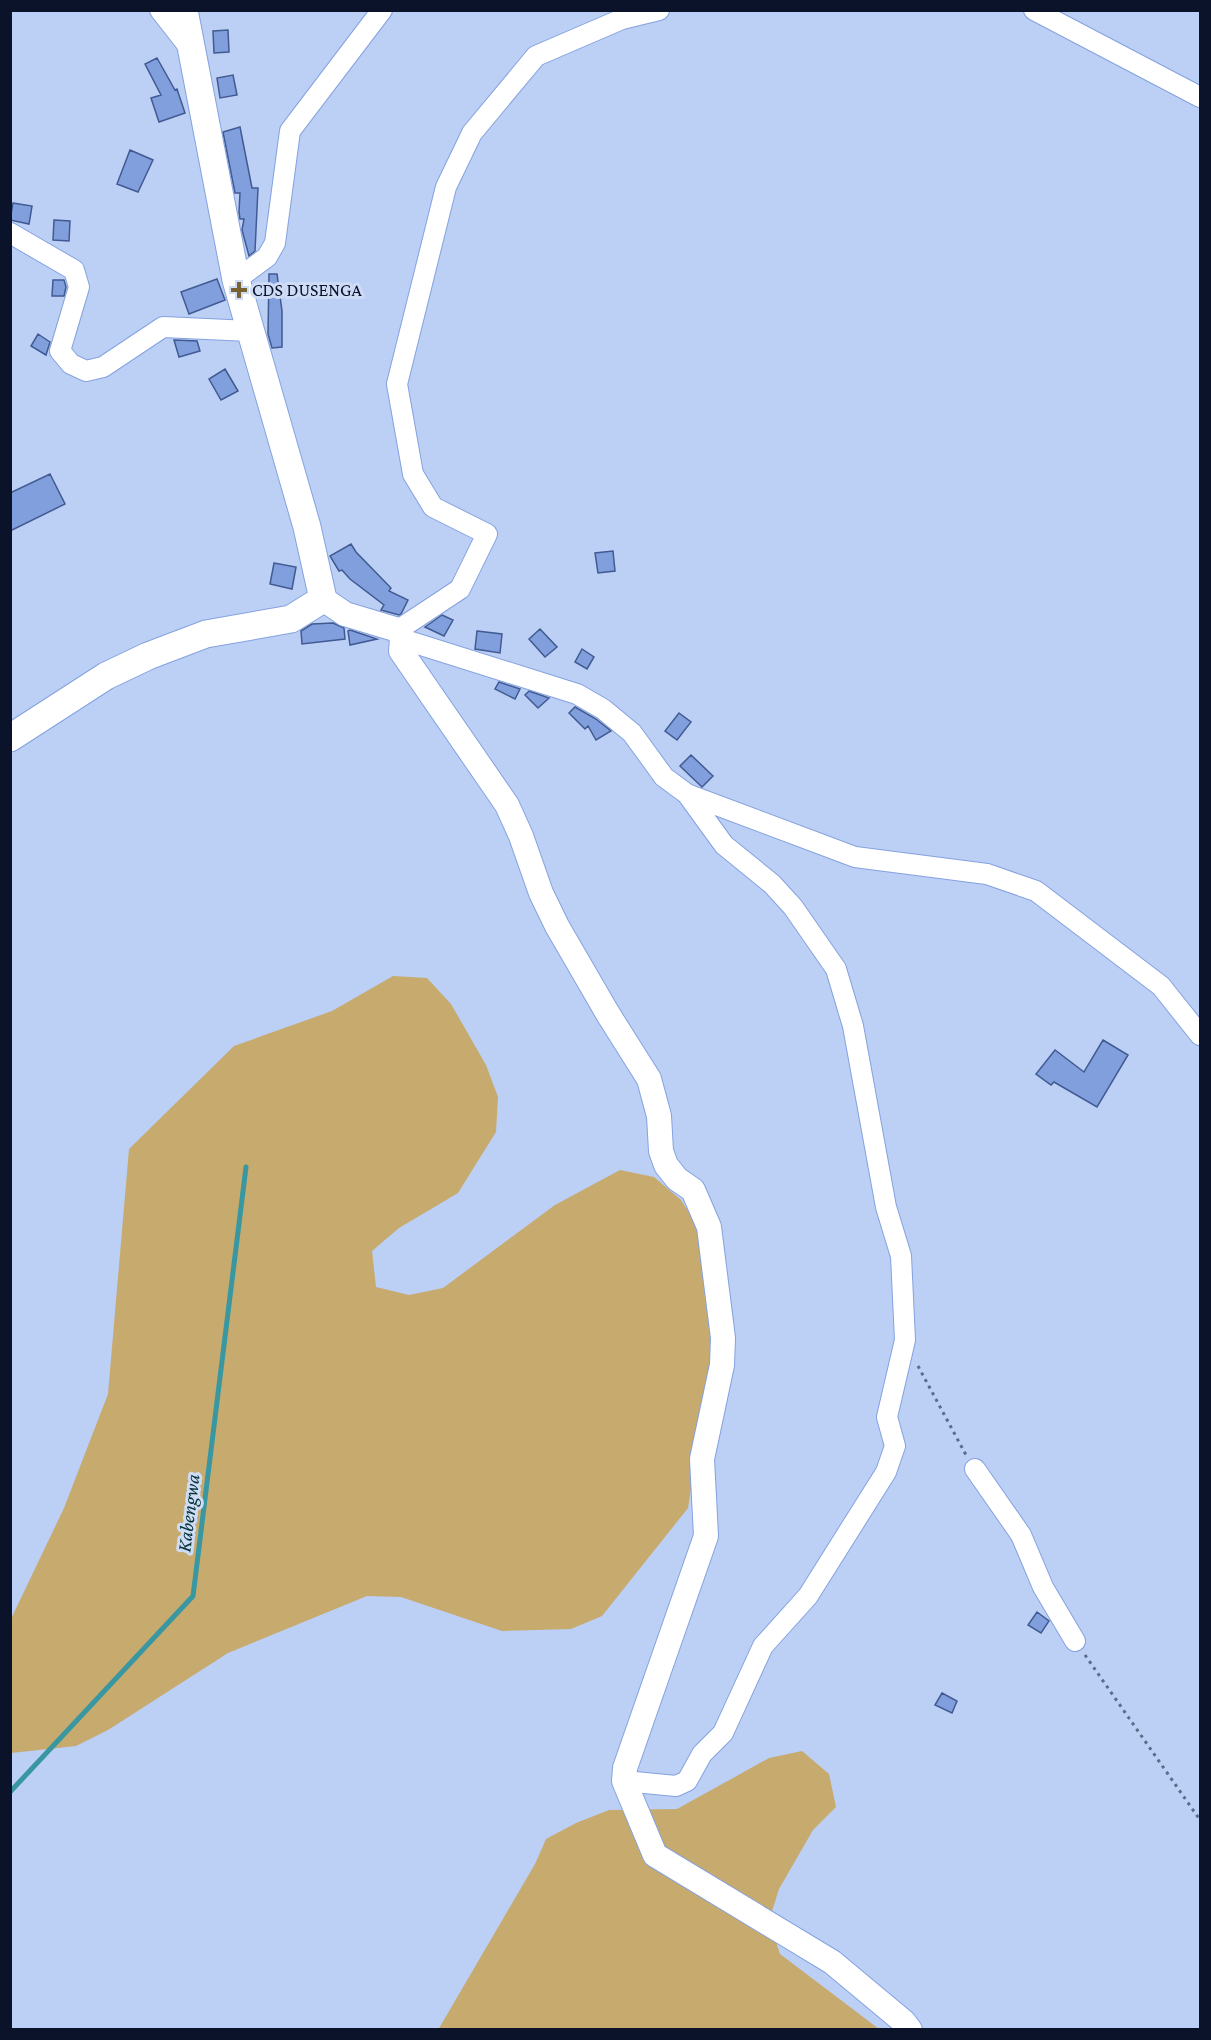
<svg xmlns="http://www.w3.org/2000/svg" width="1211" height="2040" font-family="'Crimson Pro',serif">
<rect width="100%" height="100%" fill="#bccff5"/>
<path fill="#c7aa6e" d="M393,976l34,2 24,26 35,61 12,32 -2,35 -38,61 -59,35 -27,23 4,36 33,8 34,-7 112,-83 65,-35 34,7 27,23 19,30 13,117 -25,161 -86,108 -31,13 -69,2 -101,-34 -34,-1 -139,57 -120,77 -32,16 -65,7 -1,-132 54,-113 44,-114 21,-245 105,-103 98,-35z
M802,1751l27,23 7,33 -23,23 -34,59 -10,32 11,33 99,75 -441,1 97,-166 11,-25 30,-16 33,-13 68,-1 92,-51z"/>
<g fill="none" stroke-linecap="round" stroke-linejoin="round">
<path stroke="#3997a1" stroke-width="5" d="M10,1792l183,-196 53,-429"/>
</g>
<path fill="#829fdd" stroke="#405a92" stroke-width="1.5" d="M228,30l1,22 -15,1 -1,-22z
M157,58l18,32 2,-1 8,24 -26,9 -8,-24 10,-3 -16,-31z
M233,75l4,20 -17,3 -3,-20z
M240,127l12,61h6l-3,63 -6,5 -7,-26 2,-11h-4l-1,-7 1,-19h-5l-12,-61z
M130,150l23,10 -15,32 -21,-8z
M13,203l19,3 -3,18 -19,-4z
M54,220l16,1 -1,20 -16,-1z
M269,274h8l5,37v36l-10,1 -4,-14z
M217,279l8,21 -36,14 -8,-22z
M53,280h11l2,7 -2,9h-12z
M38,334l12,8 -4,13 -15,-9z
M174,340l23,1 3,10 -21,6z
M225,369l13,22 -17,9 -12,-21z
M50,474l15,30 -55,27v-38z
M351,544l5,8 35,36 -2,3 19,9 -7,14 -2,1 -18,-5 3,-5 -34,-26 -8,-9 -3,1 -9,-15z
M613,551l2,20 -17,2 -3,-20z
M274,563l22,4 -4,22 -22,-5z
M442,615l11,5 -9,16 -19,-9z
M333,623l11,5 1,11 -43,5 -1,-13 11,-7z
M540,629l17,18 -12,10 -16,-18z
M350,630l27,9 -27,6 -2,-14z
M477,631l25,3 -2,19 -25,-4z
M582,649l12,8 -7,12 -12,-7z
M499,682l21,7 -5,10 -20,-10z
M529,691l20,7 -11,10 -13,-13z
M575,707l21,12 15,12 -15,9 -8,-14 -3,3 -16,-16z
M679,713l12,9 -14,18 -12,-9z
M691,755l22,21 -11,11 -22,-21z
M1103,1040l25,15 -31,52 -43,-25 -3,3 -15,-11 19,-24 29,22z
M1037,1612l12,9 -8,12 -13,-8z
M942,1693l15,8 -5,12 -17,-8z"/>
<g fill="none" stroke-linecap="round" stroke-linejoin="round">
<g stroke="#85a2df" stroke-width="22">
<path id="minor" d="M160,10l29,37
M1034,10l166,87
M10,233l64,37 5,17 -19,64 11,13 15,7 17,-4 60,-40 87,4
M236,280l31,-23 8,-14 15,-112 92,-121
M398,630l62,-41 27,-55 -54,-27 -20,-33 -16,-90 49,-197 26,-54 64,-77 86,-37 37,-9
M402,639l175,55 26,15 29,24 32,44 23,17 168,63 132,17 49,17 125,95 39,49
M975,1469l46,66 22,52 32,54
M624,1781l52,5 11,-5 15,-27 21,-21 40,-87 45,-50 78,-124 9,-26 -8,-29 18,-77 -4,-84 -15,-49 -33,-181 -17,-57 -43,-62 -21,-23 -48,-39 -37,-51"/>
</g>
<g stroke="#85a2df" stroke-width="26">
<path id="tertiary" d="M323,599l22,15 53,16 4,9 -1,12 106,154 14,31 20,57 16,33 51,88 41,65 10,37 2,35 5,14 11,14 16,11 16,37 14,111 -1,27 -20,94 4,77 -81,232 -1,13 31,74 177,107 72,60 6,8"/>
</g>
<g stroke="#85a2df" stroke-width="29">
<path id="secondary" d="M10,738l96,-62 42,-20 58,-22 85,-15 32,-20 -16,-72 -71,-247 -52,-270"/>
</g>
<path stroke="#5d6a88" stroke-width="3" stroke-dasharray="3 4.5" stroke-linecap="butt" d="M918,1366l48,89
M1085,1655l115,165"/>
<use href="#minor" stroke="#fff" stroke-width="20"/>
<use href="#tertiary" stroke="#fff" stroke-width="24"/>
<use href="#secondary" stroke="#fff" stroke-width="27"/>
</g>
<path fill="#7a6333" stroke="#cfdcf6" stroke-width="2" d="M236 281h6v6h6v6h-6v6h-6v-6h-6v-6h6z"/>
<g text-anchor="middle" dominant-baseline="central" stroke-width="6" stroke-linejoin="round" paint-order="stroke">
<g font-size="18" fill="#0a132a" stroke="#cfdcf6" text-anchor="start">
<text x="252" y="290">CDS DUSENGA</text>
</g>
<g font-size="20" font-style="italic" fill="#043237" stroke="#cfdcf6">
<text transform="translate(188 1513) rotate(-83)">Kabengwa</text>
</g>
</g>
<rect width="1211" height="2040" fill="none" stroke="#0a132a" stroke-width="24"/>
</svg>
